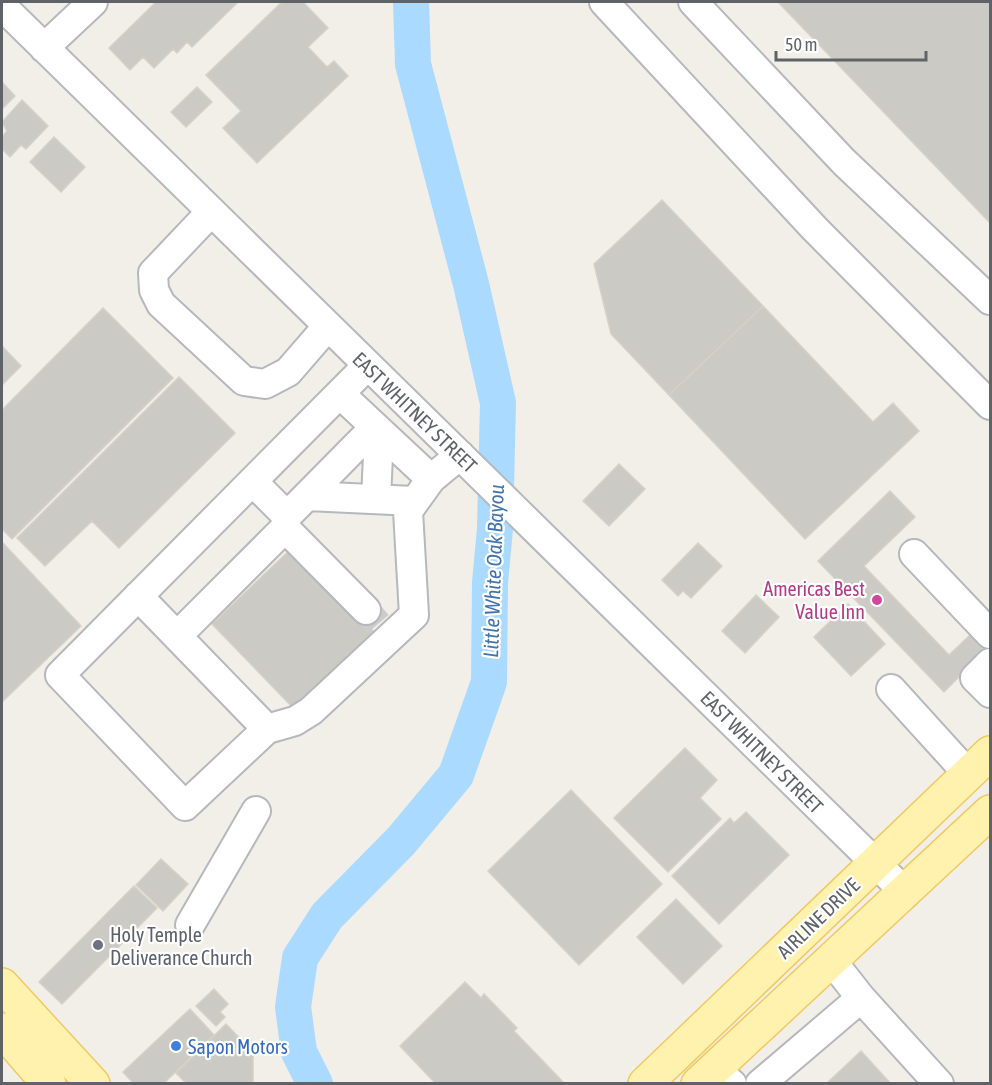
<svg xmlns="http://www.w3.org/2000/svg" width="992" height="1085" font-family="'Asap Condensed',sans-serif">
<rect width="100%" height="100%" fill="#f1efe8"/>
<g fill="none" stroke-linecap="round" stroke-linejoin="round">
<path stroke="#aadaff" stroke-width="36" d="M315,1084l-16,-32 -6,-45 7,-49 27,-42 74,-75 55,-66 33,-93 1,-99 5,-54 3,-126 -27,-119 -58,-220 -2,-62"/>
</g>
<path fill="#cccac5" stroke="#d6d1c6" stroke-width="1.5" d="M156,2h82l-46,45 -5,-5 -10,11 -4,-4 -19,19 -11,-11 -13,13 -21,-22z
M282,2h21l25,26 -20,19 19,20 7,-6 14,15 -91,87 -34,-35 18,-17 -35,-36z
M778,2h212v221z
M2,82l13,14 -13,13z
M197,87l15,15 -26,25 -15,-15z
M22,100l26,26 -22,23 -5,-4 -11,12 -8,-8v-12l5,-6 -5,-9z
M54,137l31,30 -24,25 -31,-30z
M662,200l101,106 -94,89 -58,-61 -17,-70z
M763,306l110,116 20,-19 26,28 -114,108 -136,-144z
M103,308l70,70 -161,161 -10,-10v-119z
M2,346l19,20 -19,19z
M179,377l56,56 -116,115 -27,-27 -47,45 -28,-28z
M619,464l26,25 -36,37 -26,-25z
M890,491l25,26 -51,49 85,89 21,-20 15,16 -41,41 -126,-131z
M2,542l79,84 -79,76z
M698,543l24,23 -31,32 -8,-7 -5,5 -16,-16z
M293,547l85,89 -80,77 -86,-89z
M756,595l23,22 -34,36 -23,-22z
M848,604l37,40 -34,32 -37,-39z
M685,748l32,32 -17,18 21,21 -53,53 -54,-54z
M571,790l91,94 -83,81 -91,-94z
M746,812l43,43 -70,69 -47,-48 58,-58 4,5z
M161,859l27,25 -25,27 -27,-26z
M134,886l23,22 -95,96 -23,-22z
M676,899l46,47 -39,38 -46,-47z
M465,982l16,16 3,-4 33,34 -3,3 51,53h-129l-36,-38z
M214,989l14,15 -8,8 5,5 -9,9 -20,-20z
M190,1009l24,26 -51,49h-29l-11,-12z
M226,1024l27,28v29l-3,3h-63l-11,-11z
M861,1051l30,33h-65z"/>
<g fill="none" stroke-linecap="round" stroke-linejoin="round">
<path stroke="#ccccc8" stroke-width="28" stroke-dasharray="28 14" stroke-linecap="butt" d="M366,610l12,14"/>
<g stroke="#b5b8bc" stroke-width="32">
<path id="minor" d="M604,2l211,227 175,176
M693,2l151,160 146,138
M2,6l904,887
M44,48l49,-46
M210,213l-57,60 1,17 7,14 83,77 21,3 23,-12 39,-45
M367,366l-307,309 125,131 82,-77 28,-8 16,-10 103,-96 -6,-104 23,-32 29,-24
M340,394l91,85
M374,427l-8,9 12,19 -2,44
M253,482l34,34
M307,496l107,5
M285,528l81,82
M914,554l76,80
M138,596l129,133
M177,636l108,-108 2,-12 79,-80
M990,663l-15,15 15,15
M891,689l78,86
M190,925l66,-114
M861,998l78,86
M714,1068l18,16
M760,1084l101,-86 -29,-37"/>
</g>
<g stroke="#f2c960" stroke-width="36">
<path id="major" d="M2,985l91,99
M2,1030l47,54
M645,1084l345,-331
M698,1084l292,-272"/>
</g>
<use href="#minor" stroke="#fff" stroke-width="28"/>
<use href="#major" stroke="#fff2af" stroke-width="33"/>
</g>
<circle fill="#d1479c" stroke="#fff" stroke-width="2" cx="877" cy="600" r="6"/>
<circle fill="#6b7280" stroke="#fff" stroke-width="2" cx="98" cy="945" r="6"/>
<circle fill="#3f7fe0" stroke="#fff" stroke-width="2" cx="176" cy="1046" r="6"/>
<g text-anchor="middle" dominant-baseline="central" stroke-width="4.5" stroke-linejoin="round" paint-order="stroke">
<g font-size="20" fill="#5f6368" stroke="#fff">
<text transform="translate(415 412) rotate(44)">EAST WHITNEY STREET</text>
<text transform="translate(762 752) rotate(45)">EAST WHITNEY STREET</text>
<text transform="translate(818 918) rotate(-44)">AIRLINE DRIVE</text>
</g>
<g font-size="20" fill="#b23c85" stroke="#fff" text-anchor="end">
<text x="865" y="588">Americas Best<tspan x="865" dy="23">Value Inn</tspan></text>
</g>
<g font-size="20" fill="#5b616d" stroke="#fff" text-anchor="start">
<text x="110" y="934">Holy Temple<tspan x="110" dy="23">Deliverance Church</tspan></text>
</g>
<g font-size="20" fill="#366cbe" stroke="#fff" text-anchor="start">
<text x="188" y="1046">Sapon Motors</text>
</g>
<g font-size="21" font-style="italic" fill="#4174aa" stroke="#fff">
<text transform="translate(493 571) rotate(-88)">Little White Oak Bayou</text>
</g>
</g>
<rect width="992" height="1085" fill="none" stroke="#5f6368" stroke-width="6"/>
<path d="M776 51v9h150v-9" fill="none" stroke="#5f6368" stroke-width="3"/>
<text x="785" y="51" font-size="18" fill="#5f6368" stroke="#ffffff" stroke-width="4.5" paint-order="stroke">50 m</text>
</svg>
